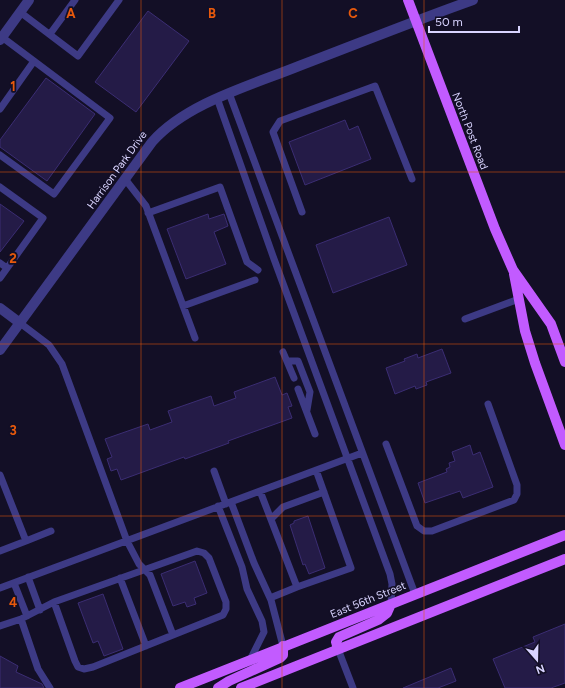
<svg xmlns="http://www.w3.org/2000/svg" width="565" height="688" font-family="Figtree,sans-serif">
<rect width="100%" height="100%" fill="#130f26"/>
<path fill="#241b47" stroke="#3b2d73" d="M148,11l41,30 -53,71 -41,-30z
M46,78l49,36 -48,67 -47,-34v-7z
M345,120l4,10 9,-4 13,33 -66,26 -16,-43z
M0,204l24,17 -24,31z
M208,214l1,5 15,-5 4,12 -14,6 12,32 -40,15 -19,-50z
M389,217l18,48 -74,28 -17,-48z
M442,349l9,24 -25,9 1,3 -11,4 -1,-3 -20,8 -9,-26 19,-7 -1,-2 13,-5 1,4z
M275,377l7,18 5,-2 5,13 -4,1 4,11 -64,23 1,2 -44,16 -1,-2 -63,23 -4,-11 -6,2 -4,-12 5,-2 -7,-18 43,-15 2,6 22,-8 -4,-11 43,-15 3,10 22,-8 -2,-6z
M470,445l3,10 7,-3 13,35 -30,11 -3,-7 -35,12 -7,-20 29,-11 -1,-3 4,-2 -1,-4 6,-2 -3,-9z
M308,516l17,52 -16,6 -4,-10 -2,1 -13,-40 4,-2v-2z
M195,561l12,32 -13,5 2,6 -9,3 -2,-5 -12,4 -12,-32z
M103,594l20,55 -19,7 -6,-15 -5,2 -15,-40z
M565,624v59l-14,5h-46l-12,-29 42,-17 -2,-5z
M0,656l18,10 -2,6 26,12 2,4h-44z
M451,668l5,13 -18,7h-35z"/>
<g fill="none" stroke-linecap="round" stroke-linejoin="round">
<path stroke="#3d3a85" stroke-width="7" d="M20,12l58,44 41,-56
M50,34l25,-34
M229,93l186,501
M217,98l57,161 116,315 2,10 -1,20
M0,109l34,-48
M0,155l54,39 56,-76 -108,-81
M125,179l21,27 49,132
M0,187l43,31 -43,60
M302,212l-29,-80 7,-11 95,-35 37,93
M148,213l72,-26 27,75 11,8
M0,263l7,5
M183,306l72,-26
M465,319l54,-20
M20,323l29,22 13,19 65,177 12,23 11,11 23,60
M283,352l11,26
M287,361h11l12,31 -3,18
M298,389l17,45
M386,444l31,82 7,5h8l82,-31 3,-6v-9l-29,-81
M214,471l12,33
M0,475l26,66 -26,10
M260,491l37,96 -27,11
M231,502l23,61 17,37 12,46
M218,506l24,61 5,22 15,32 2,11 -14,28
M271,519l12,-12 41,-15
M26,541l25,-10
M28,577l12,33
M120,578l26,68
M14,583l13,33
M297,587l54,-19 -35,-98
M0,588l362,-135
M21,619l33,-17 143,-51 7,2 5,5 17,44v7l-3,6 -130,52 -9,2 -6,-2 -3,-6 -21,-59
M0,626l21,-7 17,50 12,19
M338,649l15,39"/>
<path stroke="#3d3a85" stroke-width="10" d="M0,40l29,-40
M0,308l20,15
M0,350l152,-208c34,-39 100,-57 147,-76 58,-22 115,-45 174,-66"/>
<path stroke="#c25bff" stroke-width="10" d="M408,0l87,229 18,41 38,54 14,38
M514,274l11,57 10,32 30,82
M338,649l-2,-7 3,-5 39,-17 9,-7 4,-9
M180,688l385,-153
M218,688l11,-7 51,-23 3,-3v-9
M241,688l324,-129"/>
</g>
<path fill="none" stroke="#e8590c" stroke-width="1" stroke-opacity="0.55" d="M141,0v688M282,0v688M424,0v688M0,172h565M0,344h565M0,516h565"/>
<g text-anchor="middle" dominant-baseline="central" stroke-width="3.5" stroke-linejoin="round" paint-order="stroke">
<g font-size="11" fill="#d9d4ff" stroke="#130f26">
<text transform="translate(470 131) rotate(69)">North Post Road</text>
<text transform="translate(117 170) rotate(-54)">Harrison Park Drive</text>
<text transform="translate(368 600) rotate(-22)">East 56th Street</text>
</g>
</g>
<g font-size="13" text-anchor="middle" font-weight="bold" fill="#e8590c" stroke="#130f26" stroke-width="3.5" stroke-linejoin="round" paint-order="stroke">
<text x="71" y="18">A</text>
<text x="212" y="18">B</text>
<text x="353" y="18">C</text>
<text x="13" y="91">1</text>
<text x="13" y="263">2</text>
<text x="13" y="435">3</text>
<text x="13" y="607">4</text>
</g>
<g transform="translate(537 660) rotate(160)" stroke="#130f26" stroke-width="3" paint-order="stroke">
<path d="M0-3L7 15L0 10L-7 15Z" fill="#d9d4ff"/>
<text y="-6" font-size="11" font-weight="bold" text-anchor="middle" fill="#d9d4ff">N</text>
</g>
<path d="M429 26v6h90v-6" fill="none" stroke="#d9d4ff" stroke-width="2"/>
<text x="435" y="26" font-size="12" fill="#d9d4ff" stroke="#130f26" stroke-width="3" paint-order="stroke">50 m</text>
</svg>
